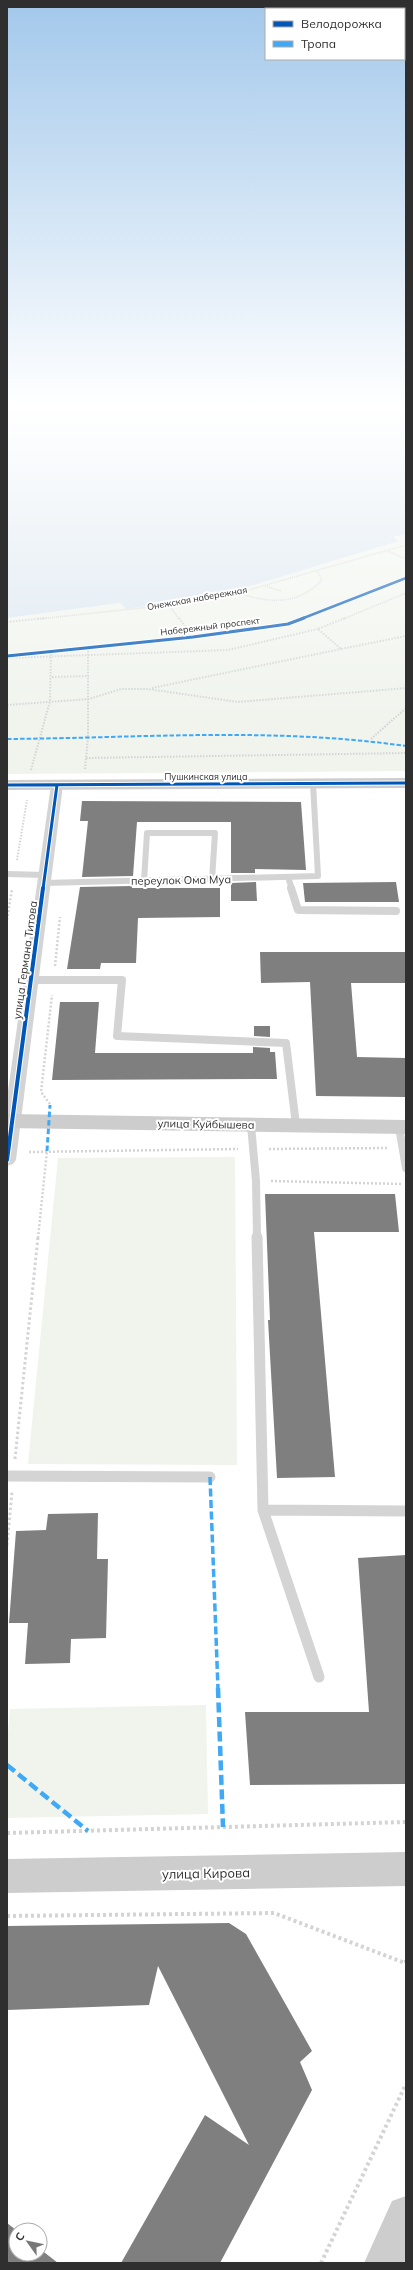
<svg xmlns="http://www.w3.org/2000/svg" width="413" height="2270" font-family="Mulish,sans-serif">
<rect width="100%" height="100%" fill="#fff"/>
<path fill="#f0f4ed" d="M406,534v237l-399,3v-156l113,-15 6,6 98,-15 175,-53 -6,-4z
M235,1157l2,308 -209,-1 30,-306z
M206,1705l2,109 -201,4v-73l3,-36z"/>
<path fill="#dbe6f0" d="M7,409h399v125l-13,3 6,4 -175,53 -98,15 -6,-6 -113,15z"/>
<path fill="#7f7f7f" d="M82,801l219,1 5,68 -51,-1v4h-24v-51h-94l-4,54 -51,1 6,-56h-8z
M256,882l1,19h-26v-18z
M396,882l3,20h-94l-2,-19z
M132,886v2h88v29l-82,1 -2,45h-35l-1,6h-33l13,-82z
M260,952h146v31h-55l6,74 49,1v39l-90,-1 -6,-114 -49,1z
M60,1002h39l-4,51h158v-6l17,1v4h5l2,27 -225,1z
M254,1026h16v11l-16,-1z
M265,1194h130l4,38h-85l21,245 -58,1 -9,-158h2z
M98,1513l-1,46h11l-2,79 -35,1 -1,24 -45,1 3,-41h-19l7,-92 30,-1 2,-16z
M406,1555v229l-156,1 -5,-73h124l-11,-154z
M229,1923l17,11 66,117 -12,11 12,28 -92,173h-99l84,-148 44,30 -91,-179 -9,39 -142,5v-84z
M7,2223l9,7v24h24v-5l18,14h-51z"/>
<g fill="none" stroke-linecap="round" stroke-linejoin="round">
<path stroke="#d4d4d4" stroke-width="1.5" stroke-dasharray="1 1" stroke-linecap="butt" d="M388,551l18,8
M265,586l16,5
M239,593c31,11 59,12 83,-13l-5,-9
M169,605l10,14
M38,619l131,-14 69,-12 168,-48
M343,619l63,-26"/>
<path stroke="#d4d4d4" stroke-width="2" stroke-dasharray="1.5 1.5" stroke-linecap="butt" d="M179,618l14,19
M345,618l-27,11 23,20 65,-13
M7,622l40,-4
M7,658l221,-8 90,-21
M52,677l37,-1
M152,688l189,-39
M7,705l82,-6 32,-10h27l90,13 168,-14
M371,739l35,-31
M86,758l320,-5
M85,769l3,-32v-89
M31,770l19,-69 1,-50
M17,860l10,-60"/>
<path stroke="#d4d4d4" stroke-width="2.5" stroke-dasharray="2 2" stroke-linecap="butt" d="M7,920l5,-31
M55,966l5,-49
M50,1104l-9,-12 11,-97
M269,1149l119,-1
M29,1152l209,-3
M271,1181l131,3
M38,1238l9,-87"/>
<path stroke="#d4d4d4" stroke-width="3" stroke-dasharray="2.5 2.5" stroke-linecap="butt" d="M15,1459l23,-222
M7,1545l5,-53"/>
<path stroke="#d4d4d4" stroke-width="4" stroke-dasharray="3 3" stroke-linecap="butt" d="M7,1833l399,-11
M7,1916l267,-3 131,50
M406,1960v5
M321,2263l85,-179"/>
<path stroke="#d4d4d4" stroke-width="6" d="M7,874l39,1
M288,877l4,12
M144,881l3,-48h68l-3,47
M45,883l273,-7 -5,-93"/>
<path stroke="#d4d4d4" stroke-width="8" d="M291,888l7,22 98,1
M32,980h90l-5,56 169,7 10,82
M251,1125l5,56 1,57
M399,1127l7,41"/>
<path stroke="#d4d4d4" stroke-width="11" d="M257,1237l6,273 56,167
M7,1476l203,1
M263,1510l143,1"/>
<path fill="#d4d4d4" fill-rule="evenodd" d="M57,781l6,4 -47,375 -3,4 -6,2v-68l44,-313z"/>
<path fill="#cdcdcd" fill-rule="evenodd" d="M406,778v10l-399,2v-10z
M7,1114l399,6v14l-399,-6z
M406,1852v34l-399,7v-34z
M406,2196v63l-2,4h-40l28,-62z"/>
<path stroke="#3fa9f5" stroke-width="2" stroke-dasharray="4.5 2" stroke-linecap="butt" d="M7,739c135,-1 264,-12 399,7"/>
<path stroke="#3fa9f5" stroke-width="3" stroke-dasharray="5.5 3" stroke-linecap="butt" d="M47,1151l3,-46"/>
<path stroke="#3fa9f5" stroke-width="3.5" stroke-dasharray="8 3.5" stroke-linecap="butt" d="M210,1477l8,212"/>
<path stroke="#3fa9f5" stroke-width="4.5" stroke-dasharray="10 4.5" stroke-linecap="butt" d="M218,1688l5,139
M7,1765l81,66"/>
<g stroke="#fff" stroke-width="4">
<path id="cycleway-far2" d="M301,619l105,-41"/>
</g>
<g stroke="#fff" stroke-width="5">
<path id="cycleway-far1" d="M7,656l186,-19 95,-13 16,-6
M7,785l399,-2
M43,889l14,-104"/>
</g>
<g stroke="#fff" stroke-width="6">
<path id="cycleway" d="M7,1160l36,-272"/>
</g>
<use href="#cycleway-far2" stroke="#0057b8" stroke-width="2.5"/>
<use href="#cycleway-far1" stroke="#0057b8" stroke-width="3"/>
<use href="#cycleway" stroke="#0057b8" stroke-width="4"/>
</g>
<linearGradient id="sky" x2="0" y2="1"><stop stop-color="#a3c8eb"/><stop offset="0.56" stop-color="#fff"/><stop offset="1" stop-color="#fff" stop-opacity="0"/></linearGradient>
<rect width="413" height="726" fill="url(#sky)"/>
<g text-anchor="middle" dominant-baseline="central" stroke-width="4" stroke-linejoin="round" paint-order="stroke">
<g font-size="9" fill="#2f2f2f" stroke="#fff">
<text transform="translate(197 598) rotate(-10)">Онежская набережная</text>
<text transform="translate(210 626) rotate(-7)">Набережный проспект</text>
<text x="206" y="776">Пушкинская улица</text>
</g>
<g font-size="11" fill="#2f2f2f" stroke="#fff">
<text transform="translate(181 880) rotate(-1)">переулок Ома Муа</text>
<text transform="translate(25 960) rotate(-82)">улица Германа Титова</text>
<text transform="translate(206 1124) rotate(1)">улица Куйбышева</text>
</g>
<g font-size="13" fill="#2f2f2f" stroke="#fff">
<text transform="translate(206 1873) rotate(-1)">улица Кирова</text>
</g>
</g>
<rect width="413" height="2270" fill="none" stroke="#2f2f2f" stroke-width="16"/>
<rect x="265" y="8" width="140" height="52" fill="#ffffff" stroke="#acacac"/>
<rect x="273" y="21" width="20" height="6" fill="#0057b8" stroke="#acacac"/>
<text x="301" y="28" font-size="12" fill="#2f2f2f">Велодорожка</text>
<rect x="273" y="41" width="20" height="6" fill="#3fa9f5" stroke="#acacac"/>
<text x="301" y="48" font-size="12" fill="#2f2f2f">Тропа</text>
<g transform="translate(28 2242) rotate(303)"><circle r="19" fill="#ffffff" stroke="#acacac"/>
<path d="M0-3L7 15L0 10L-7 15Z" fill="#787878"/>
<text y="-6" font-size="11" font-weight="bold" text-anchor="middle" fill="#2f2f2f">С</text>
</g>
</svg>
